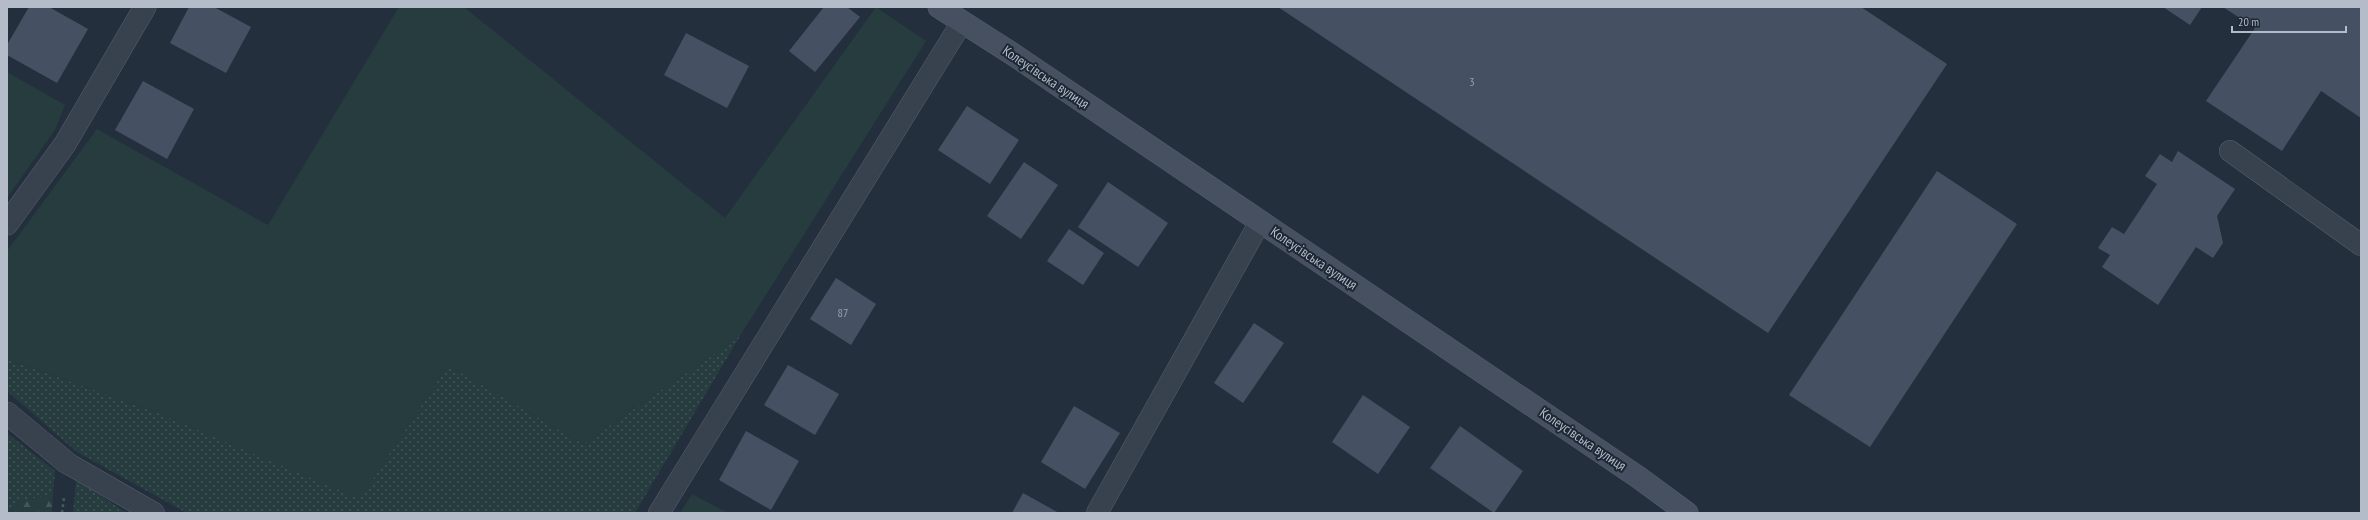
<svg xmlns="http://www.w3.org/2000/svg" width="2368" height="520" font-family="'PT Sans Narrow',sans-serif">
<defs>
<pattern id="grass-dots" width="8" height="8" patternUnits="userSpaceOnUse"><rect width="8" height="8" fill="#263c3f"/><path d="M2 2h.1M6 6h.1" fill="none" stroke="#435659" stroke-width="1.8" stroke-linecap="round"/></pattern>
<pattern id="forest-firs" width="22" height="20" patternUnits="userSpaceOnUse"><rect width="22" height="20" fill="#263c3f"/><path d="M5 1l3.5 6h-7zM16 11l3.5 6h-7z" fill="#435659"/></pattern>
</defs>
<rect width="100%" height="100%" fill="#242f3e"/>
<path fill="url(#grass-dots)" d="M740,336l-105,177h-448l-110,-61 -70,-61v-32l149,53 204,86 88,-133 135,79z
M7,433l48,38 -2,23 -31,7 -14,12z
M76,480l51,33h-54z"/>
<path fill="url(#forest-firs)" d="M53,494l-1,19h-44l14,-12z"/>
<path fill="#263c3f" d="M399,7h65l261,211 151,-211 50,34 -186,295 -157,108 -135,-79 -88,134 -204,-87 -149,-53v-108l90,-122 171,96z
M7,72l58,33 -10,25 -48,68z
M692,494l36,19h-48z"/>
<path fill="#455162" d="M29,7h20l39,22 -31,54 -50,-28v-10z
M189,7h25l37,20 -25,46 -56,-30z
M824,7h23l13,10 -45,55 -26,-21z
M1278,7h583l86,57 -179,269z
M2163,7h39l-12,18z
M2223,7h138v111l-40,-27 -39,60 -76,-50 49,-73z
M686,33l63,33 -22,42 -63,-33z
M143,81l51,28 -27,50 -52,-29z
M967,106l52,34 -29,44 -52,-34z
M2178,151l57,38 -18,27 6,27 -10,15 -17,-11 -38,58 -56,-38 8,-12 -12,-7 14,-21 12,7 33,-50 -12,-8 15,-22 12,8z
M1024,162l34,23 -37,54 -34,-23z
M1937,171l80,53 -147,223 -81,-52z
M1108,182l60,41 -30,44 -60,-40z
M1069,229l35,24 -21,32 -36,-24z
M836,278l40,26 -25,41 -41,-26z
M1254,323l30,20 -41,60 -29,-20z
M788,365l51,29 -24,41 -51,-30z
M1363,395l47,32 -32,47 -46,-32z
M1074,406l46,27 -35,56 -44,-27z
M1460,426l63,45 -29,42 -64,-45z
M746,431l53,30 -28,49 -52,-30z
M1023,493l36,20h-47z"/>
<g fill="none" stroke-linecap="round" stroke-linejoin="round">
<g stroke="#565f6c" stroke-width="22">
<path id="lane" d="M2230,151l131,94
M67,463l87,50
M659,513l303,-491
M1097,513l163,-291"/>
</g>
<g stroke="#565f6c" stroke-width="23">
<path id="street" d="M7,224l58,-80 80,-137
M7,413l60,50"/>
</g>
<g stroke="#565f6c" stroke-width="23">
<path id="secondary" d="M939,7l72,46 627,424 49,36"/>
</g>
<path stroke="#44595c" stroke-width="2.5" stroke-dasharray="3 3" stroke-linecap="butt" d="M62,513l2,-16"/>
<use href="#lane" stroke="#38414e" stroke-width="21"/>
<use href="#street" stroke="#38414e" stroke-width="22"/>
<use href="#secondary" stroke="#465061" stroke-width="22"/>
</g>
<g text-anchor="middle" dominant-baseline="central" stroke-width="4" stroke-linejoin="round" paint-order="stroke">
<g font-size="12" fill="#98a1af">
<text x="1472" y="81">3</text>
<text x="843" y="312">87</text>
</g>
<g font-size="14" fill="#b4bcc9" stroke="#1d2633">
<text transform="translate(1046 77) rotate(34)">Колеусівська вулиця</text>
<text transform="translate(1314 258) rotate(34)">Колеусівська вулиця</text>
<text transform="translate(1583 439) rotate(34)">Колеусівська вулиця</text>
</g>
</g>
<rect width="2368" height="520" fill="none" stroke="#b4bcc9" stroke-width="16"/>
<path d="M2232 26v6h114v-6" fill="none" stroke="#b4bcc9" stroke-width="2"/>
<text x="2238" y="26" font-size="12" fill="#b4bcc9" stroke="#1d2633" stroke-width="3" paint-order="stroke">20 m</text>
</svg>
